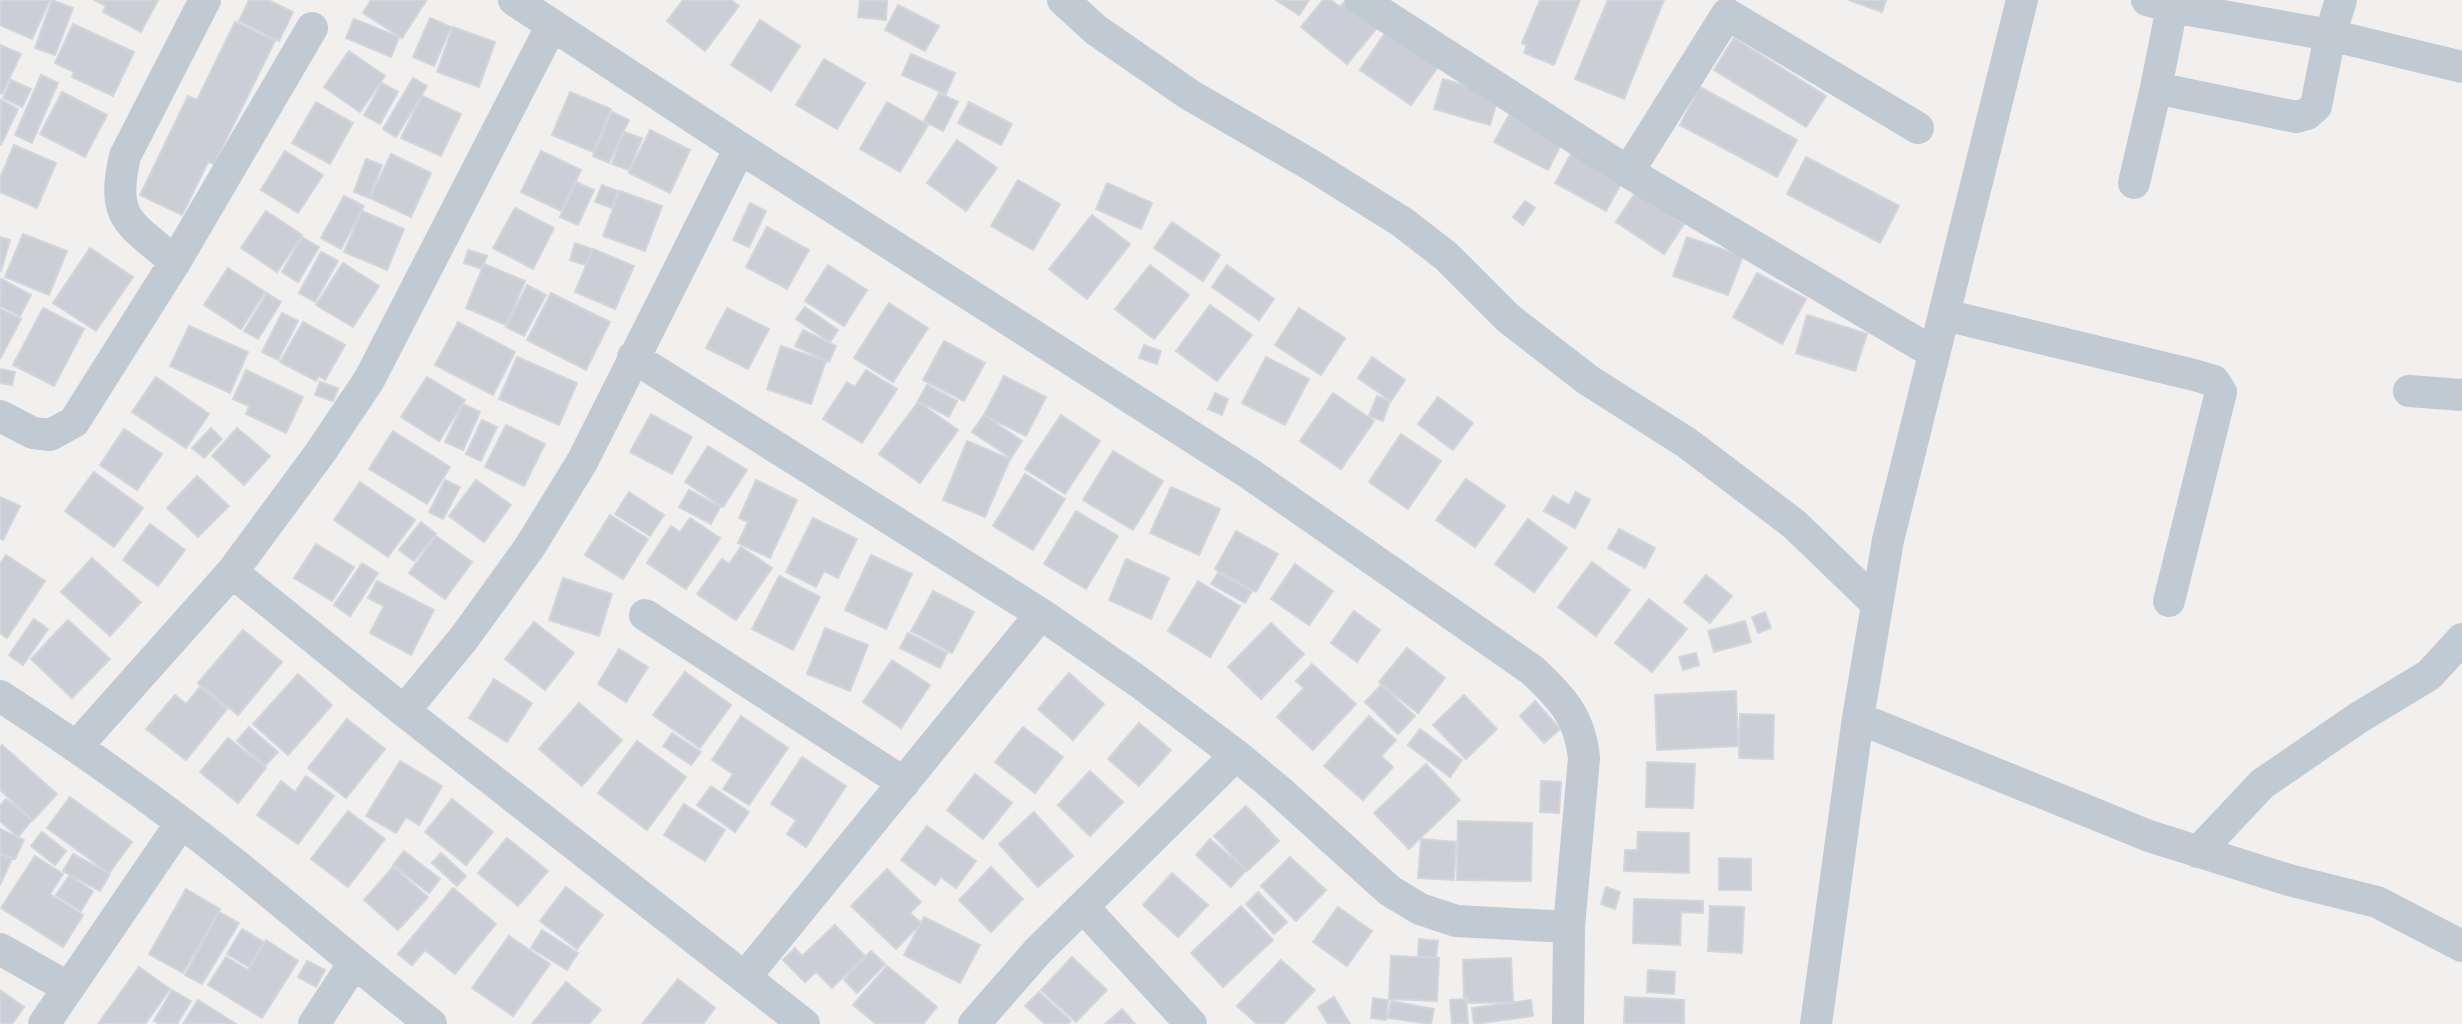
<svg xmlns="http://www.w3.org/2000/svg" width="2462" height="1024" font-family="'DM Sans',sans-serif">
<rect width="100%" height="100%" fill="#f2efef"/>
<path fill="#cbced4" stroke="#d2d5db" stroke-width="2" d="M1,0h49l-18,39 -32,-14z
M52,0l21,8 -18,47 -20,-7z
M94,0h64l-17,32 -38,-20 3,-6z
M249,0h19l25,12 -14,29 -40,-20z
M371,0h53l2,1 -24,37 -39,-25z
M683,0h48l8,6 -34,45 -38,-30z
M860,0l27,1 -1,19 -28,-3z
M1276,0h33l-10,15z
M1323,0h8l9,7 5,-6 33,26 -31,37 -46,-37z
M1540,0h40l-26,65 -30,-12 3,-8 -5,-2z
M1608,0h56l-40,99 -49,-20z
M1849,0h37l-4,12z
M898,5l41,21 -14,25 -40,-21z
M430,18l21,9 -17,39 -21,-9z
M354,19l45,18 -8,20 -45,-19z
M760,20l40,26 -29,45 -40,-26z
M235,22l40,19 -61,123 -6,-2 -26,53 -42,-20 48,-99 9,4z
M73,24l61,28 -21,44 -41,-19 2,-5 -19,-9z
M1391,24l52,36 -32,45 -51,-35z
M453,27l42,15 -16,45 -42,-15z
M1734,38l92,58 -20,31 -92,-57z
M0,45l21,9 -19,40 -2,-1z
M349,51l36,25 -25,36 -36,-25z
M911,54l44,19 -9,21 -44,-19z
M824,59l41,24 -28,46 -41,-24z
M41,75l17,8 -26,60 -17,-8z
M413,78l14,8 -31,51 -13,-8z
M1443,79l56,16 -9,30 -56,-16z
M11,80l20,9 -9,18 -19,-9z
M382,83l16,9 -18,32 -16,-9z
M1700,87l97,53 -20,37 -97,-52z
M62,92l45,23 -22,42 -45,-23z
M570,92l41,17 -18,43 -41,-17z
M939,93l19,9 -15,29 -19,-10z
M422,96l39,18 -20,42 -40,-18z
M1,100l17,9 -17,36h-1z
M316,102l37,21 -23,41 -38,-21z
M887,102l41,23 -28,47 -40,-23z
M969,102l43,22 -11,21 -43,-22z
M612,112l17,8 -20,43 -16,-7z
M1509,115l53,28 -14,27 -54,-28z
M650,130l40,20 -20,43 -41,-20z
M624,132l18,6 -13,32 -17,-6z
M957,140l40,28 -31,43 -39,-28z
M14,145l42,18 -19,45 -37,-16v-14z
M285,151l38,24 -25,38 -37,-23z
M541,151l40,19 -20,41 -40,-19z
M1572,152l51,28 -17,31 -51,-28z
M391,154l40,19 -20,44 -41,-19z
M1806,157l93,49 -19,37 -93,-49z
M366,159l16,6 -13,33 -15,-6z
M1018,180l42,24 -27,46 -42,-24z
M576,182l18,8 -16,35 -18,-8z
M1107,183l45,20 -11,26 -45,-20z
M602,185l16,6 -6,17 -17,-6z
M620,191l42,15 -17,45 -42,-15z
M1636,192l48,32 -20,30 -48,-32z
M344,196l20,10 -23,43 -20,-11z
M1525,201l10,7 -12,17 -10,-8z
M750,203l16,8 -17,36 -16,-7z
M515,208l39,20 -21,41 -40,-21z
M266,211l36,24 -25,37 -36,-24z
M362,211l42,18 -17,41 -43,-18z
M1092,215l38,29 -43,55 -38,-30z
M1172,222l48,33 -17,26 -49,-33z
M767,227l42,23 -22,39 -41,-22z
M23,234l44,17 -18,44 -44,-18z
M0,237l10,3 -9,31 -1,-1z
M302,237l17,10 -21,35 -16,-10z
M1687,237l56,19 -15,39 -55,-19z
M575,243l17,6 -6,16 -16,-5z
M90,248l43,29 -37,54 -43,-28z
M593,249l41,17 -19,43 -40,-17z
M468,250l19,6 -5,13 -18,-6z
M321,252l17,9 -23,41 -16,-9z
M343,263l36,23 -26,41 -37,-22z
M484,264l41,17 -19,44 -40,-17z
M828,265l39,25 -23,36 -39,-25z
M1150,265l39,30 -35,44 -39,-30z
M1227,265l47,34 -15,21 -47,-33z
M228,268l37,24 -24,37 -37,-24z
M1757,273l49,26 -24,45 -49,-27z
M1,279l30,16 -11,21 -20,-10z
M527,285l19,10 -22,41 -18,-9z
M267,293l14,9 -23,37 -14,-8z
M551,293l59,29 -24,48 -59,-30z
M889,303l39,25 -35,54 -39,-24z
M1210,305l42,30 -35,46 -41,-30z
M805,307l33,23 -8,12 -34,-23z
M43,308l41,21 -30,57 -41,-21z
M727,308l42,21 -21,40 -42,-21z
M1299,308l46,30 -24,37 -46,-30z
M0,309l21,10 -21,40z
M282,313l16,8 -20,39 -16,-8z
M1807,315l60,19 -12,37 -59,-18z
M303,322l42,23 -20,35 -6,-4 -3,5 -36,-19z
M458,322l57,30 -22,43 -58,-30z
M189,326l59,26 -18,41 -60,-27z
M803,330l33,16 -7,16 -34,-16z
M944,341l41,22 -21,38 -41,-21z
M1144,345l17,6 -4,13 -18,-6z
M781,346l45,15 -15,43 -44,-15z
M517,357l60,26 -18,42 -60,-26z
M1266,357l43,22 -24,46 -43,-22z
M1372,357l33,23 -14,21 -33,-23z
M0,369l15,3 -3,13 -12,-2z
M246,370l57,27 -17,36 -40,-19 3,-8 -16,-7z
M866,370l31,19 -35,54 -39,-24 24,-37 8,5z
M1004,376l42,21 -20,39 -42,-21z
M156,377l53,37 -23,34 -54,-36z
M427,377l38,23 -26,41 -38,-24z
M320,382l18,6 -5,13 -18,-6z
M927,385l30,16 -8,16 -31,-16z
M1215,393l13,6 -6,16 -14,-6z
M1333,393l41,28 -33,48 -41,-28z
M1377,396l13,5 -7,20 -14,-5z
M1438,397l35,26 -20,27 -35,-26z
M918,402l40,28 -38,53 -41,-29z
M463,404l17,8 -17,38 -18,-8z
M651,414l41,23 -20,37 -42,-22z
M984,415l38,26 -11,17 -39,-26z
M1061,415l39,26 -35,53 -40,-25z
M482,420l15,7 -16,34 -15,-7z
M506,425l39,19 -21,42 -39,-19z
M211,428l11,11 -18,19 -12,-10z
M237,428l33,28 -26,29 -32,-29z
M124,429l38,25 -25,36 -37,-25z
M393,431l57,36 -23,37 -58,-35z
M1401,434l40,27 -33,48 -39,-27z
M967,441l43,18 -25,58 -42,-17z
M708,446l39,24 -24,37 -38,-25z
M1113,451l50,30 -30,49 -50,-30z
M94,472l49,36 -29,39 -49,-36z
M1025,474l40,25 -32,51 -40,-24z
M197,476l32,30 -31,31 -31,-29z
M1466,479l39,27 -30,41 -39,-27z
M445,480l15,7 -17,32 -14,-7z
M476,480l35,25 -27,37 -35,-26z
M756,480l41,20 -27,58 -32,-15 10,-21 -9,-4z
M360,482l55,38 -27,37 -54,-37z
M1171,487l49,22 -21,46 -49,-22z
M689,490l31,17 -9,17 -32,-17z
M629,492l35,23 -14,21 -35,-22z
M1576,492l14,8 -15,28 -31,-17 9,-15 16,9z
M0,497l20,9 -17,34 -3,-2z
M1076,511l42,25 -32,53 -42,-25z
M610,515l38,24 -25,40 -38,-24z
M690,518l30,20 -34,51 -39,-26 24,-37 9,6z
M813,518l44,21 -19,39 -14,-7 -8,16 -30,-15z
M1528,519l39,29 -33,44 -39,-28z
M421,522l15,12 -22,27 -15,-11z
M150,524l35,26 -27,36 -35,-26z
M1619,529l36,19 -10,20 -37,-20z
M1236,531l42,23 -22,38 -41,-23z
M436,536l36,26 -27,37 -36,-26z
M316,544l38,23 -22,34 -38,-23z
M741,547l31,21 -36,52 -39,-26 25,-35 7,5z
M6,555l39,26 -38,57 -7,-5v-69z
M871,555l41,19 -26,55 -41,-19z
M92,558l49,44 -31,34 -49,-44z
M1126,559l43,19 -18,41 -42,-19z
M1592,562l38,28 -34,46 -38,-29z
M362,563l16,10 -28,43 -16,-11z
M1295,564l38,27 -24,34 -38,-26z
M1218,573l34,18 -7,12 -34,-19z
M1706,575l26,21 -22,27 -26,-21z
M779,576l41,21 -27,53 -41,-21z
M563,578l49,16 -13,42 -50,-16z
M377,581l57,29 -23,45 -41,-22 14,-27 -16,-8z
M1198,581l42,25 -30,51 -42,-26z
M933,591l41,21 -22,41 -41,-22z
M1649,599l38,30 -35,43 -37,-29z
M1354,611l26,19 -23,32 -26,-19z
M1765,612l6,16 -13,5 -6,-16z
M34,619l14,10 -25,36 -14,-10z
M68,620l42,39 -38,39 -41,-39z
M1745,621l6,21 -37,10 -6,-21z
M534,622l40,31 -29,37 -40,-31z
M1271,623l33,31 -43,45 -33,-32z
M825,628l43,17 -18,46 -43,-17z
M243,630l39,32 -44,53 -40,-32z
M908,633l39,20 -7,15 -40,-20z
M1407,648l38,30 -27,35 -39,-31z
M619,649l29,18 -22,35 -28,-18z
M1696,653l3,12 -16,5 -4,-13z
M892,660l38,25 -29,43 -38,-26z
M1312,664l44,40 -43,46 -36,-33 27,-29 -8,-7z
M685,672l46,33 -31,43 -47,-33z
M1069,673l35,31 -31,36 -35,-31z
M298,674l34,31 -44,50 -35,-31z
M494,679l38,24 -25,39 -38,-24z
M1381,685l34,31 -17,18 -33,-32z
M200,687l27,22 -41,51 -40,-31 29,-34 11,9z
M1736,691l2,55 -81,4 -2,-55z
M1464,695l33,34 -31,30 -33,-34z
M1535,701l25,28 -16,14 -24,-27z
M579,703l43,37 -40,46 -43,-37z
M1740,714l34,1 -1,44 -34,-1z
M741,716l47,32 -39,57 -26,-16 10,-15 -21,-14z
M1369,716l27,24 -15,16 12,11 -30,33 -39,-34z
M347,719l38,30 -39,49 -38,-30z
M1139,723l32,27 -32,36 -31,-27z
M249,727l29,25 -13,14 -28,-25z
M1023,727l40,30 -28,36 -40,-31z
M1420,729l42,31 -12,17 -42,-32z
M672,733l29,19 -10,13 -28,-19z
M228,738l38,30 -28,35 -38,-31z
M637,741l49,36 -39,53 -49,-37z
M2,745l55,49 -24,26 -33,-30v-43z
M802,757l44,29 -40,61 -19,-13 9,-14 -25,-16z
M400,761l42,25 -23,39 -13,-8 -10,16 -30,-17z
M1647,762l48,2 -2,44 -47,-1z
M1426,764l34,36 -51,49 -35,-36z
M1090,771l33,31 -33,34 -32,-31z
M975,774l37,29 -29,36 -36,-29z
M306,776l28,20 -36,48 -41,-29 24,-34 14,11z
M1541,781l20,1 -2,31 -19,-1z
M711,786l38,26 -14,20 -38,-27z
M70,797l62,45 -23,31 -62,-45z
M6,799l26,21 -14,17 -18,-16v-15z
M452,799l41,33 -27,33 -41,-33z
M684,804l41,26 -20,31 -41,-26z
M1246,806l33,35 -32,30 -33,-35z
M348,811l37,28 -37,48 -37,-28z
M1034,812l39,44 -35,31 -39,-43z
M1458,821l74,2 -1,58 -74,-1z
M927,826l49,35 -20,27 -15,-11 -6,8 -34,-25z
M0,829l24,11 -9,19 -15,-6z
M42,832l24,19 -11,14 -24,-19z
M1638,832l51,1v40l-65,-2 1,-21h12z
M507,838l41,33 -30,35 -40,-33z
M1210,839l36,31 -15,17 -35,-32z
M1421,839l35,3 -2,38 -36,-2z
M404,851l36,28 -11,14 -36,-28z
M441,853l25,23 -9,10 -25,-23z
M0,854l12,5 -12,26z
M73,854l37,20 -10,17 -37,-20z
M35,856l28,18 -13,20 33,21 -20,32 -62,-39z
M1290,857l36,33 -30,31 -35,-35z
M1719,858l32,1v31h-32z
M393,867l35,30 -30,33 -34,-30z
M991,867l32,32 -32,33 -32,-32z
M887,869l34,33 -11,11 11,10 -25,26 -45,-43z
M1172,873l36,32 -30,32 -35,-32z
M69,876l24,15 -12,20 -25,-16z
M566,887l37,28 -26,34 -37,-28z
M1606,887l14,5 -5,17 -14,-5z
M453,888l43,36 -41,50 -30,-24 -13,15 -14,-11z
M186,889l34,20 -37,64 -34,-19z
M1258,892l29,30 -13,12 -28,-30z
M1634,899l69,2v12l-22,-1 -1,33 -47,-2z
M1241,906l32,34 -50,47 -32,-34z
M1710,906l34,1 -2,46 -34,-2z
M1338,907l34,24 -25,35 -34,-24z
M219,912l20,11 -37,61 -17,-9z
M924,917l56,28 -20,38 -56,-28z
M835,925l30,31 -33,32 -16,-16 -11,10 -22,-22 12,-12 7,8z
M242,929l22,13 -15,25 -22,-13z
M542,930l36,23 -11,17 -36,-22z
M509,936l41,28 -37,52 -41,-28z
M1419,939l19,2 -2,17 -18,-2z
M266,940l32,21 -36,57 -54,-33 18,-28 22,13z
M871,951l14,13 -28,29 -13,-13z
M1391,956l48,2 -2,43 -48,-2z
M1072,957l35,33 -31,32 -35,-32z
M1511,958l2,44 -45,1v-6h-4l-1,-37z
M1281,960l34,30 -32,34h-26l-20,-18z
M307,961l18,9 -9,17 -18,-10z
M887,966l50,41 -14,17h-47l-23,-19z
M139,967l31,22 -25,35h-47z
M1648,970l27,2 -1,22 -27,-2z
M678,979l37,29 -12,16h-61z
M566,982l35,28 -12,14h-57z
M0,990l24,17 -12,17h-12z
M172,990l19,11 -14,23h-17l-6,-3z
M1039,992l32,29 -3,3h-23l-20,-18z
M1334,997l16,27h-22l-10,-17z
M1625,997l59,3v24h-60z
M1373,998l15,2 -2,20 -15,-2z
M1466,999l2,25h-16l-2,-24z
M198,1000l38,24h-53z
M1531,1000l2,16 -59,8 -2,-16z
M1391,1001l43,8 -3,15 -43,-6z
M1122,1009l13,15h-30z"/>
<g fill="none" stroke-linecap="round" stroke-linejoin="round">
<path stroke="#bfcad2" stroke-width="32" d="M514,0l226,148 510,326 282,196c30,28 48,47 52,88l-15,169 -1,97
M1063,0l33,30 94,65 121,70 91,57 44,34 62,62 80,62 99,63 107,81 83,80
M1361,0l267,172 306,181
M2147,0l25,7 158,28 132,32
M2156,88l140,29 11,-3 9,-8 14,-71 11,-35
M1628,172l99,-158 191,114
M2134,183l22,-95 16,-81
M175,262c-44,-39 -65,-41 -50,-106l80,-156
M1945,315l249,60 20,6 7,11 -52,209
M633,357l408,257 98,68 97,73 41,34 113,102 30,18 36,12 113,6
M2409,391l53,4
M0,416l33,17 17,2 24,-13 101,-160 137,-234
M232,572l172,139 400,313
M645,615l259,168
M0,696c83,54 164,111 241,173 64,52 126,105 190,155
M404,711l60,-73 65,-90 53,-86 158,-314
M1858,718l291,118 140,44 88,22 85,44
M77,746l155,-174 88,-119 49,-73 183,-355
M2198,852l64,-68 96,-66 71,-43 33,-36
M1084,908l107,116
M0,949l69,39
M745,977l296,-363
M44,1024l137,-201
M314,1024l40,-61
M974,1024l64,-73 198,-196
M1816,1024l42,-306 30,-178 134,-540"/>
</g>
</svg>
